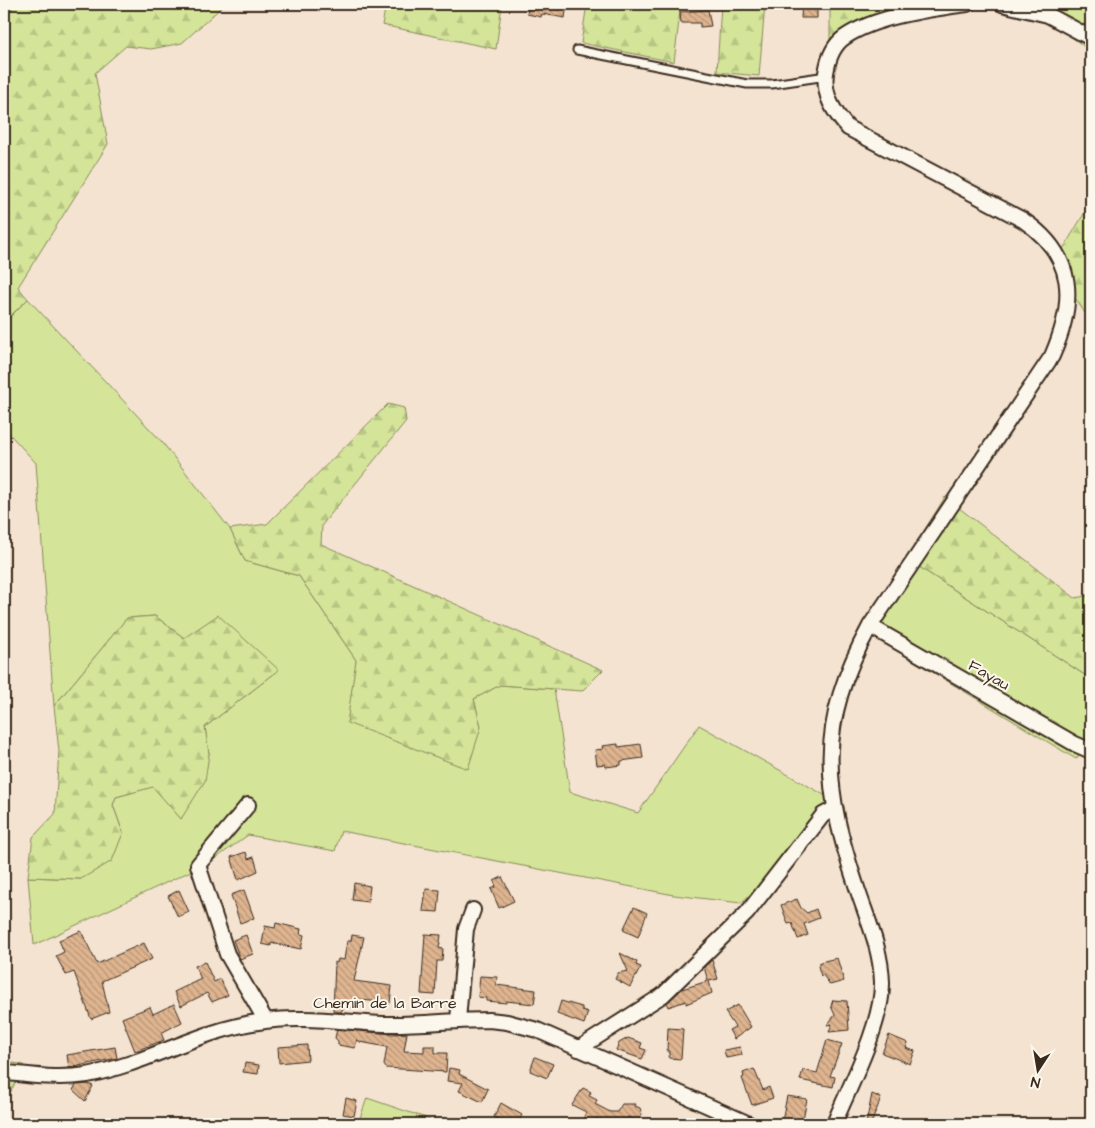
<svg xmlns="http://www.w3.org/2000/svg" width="1095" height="1128" font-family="'Architects Daughter',sans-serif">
<defs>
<pattern id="forest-firs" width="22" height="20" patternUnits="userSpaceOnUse" patternTransform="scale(1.25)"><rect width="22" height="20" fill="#d4e599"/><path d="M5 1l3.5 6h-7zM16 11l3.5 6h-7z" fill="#b7c583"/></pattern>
<pattern id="building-back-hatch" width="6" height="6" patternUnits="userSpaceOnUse" patternTransform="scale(1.25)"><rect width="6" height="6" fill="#dfb590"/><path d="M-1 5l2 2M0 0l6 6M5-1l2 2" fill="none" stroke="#b69375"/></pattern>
</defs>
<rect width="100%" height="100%" fill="#f3e3d0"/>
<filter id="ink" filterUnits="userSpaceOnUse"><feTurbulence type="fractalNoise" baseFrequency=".02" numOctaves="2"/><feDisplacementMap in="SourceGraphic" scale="10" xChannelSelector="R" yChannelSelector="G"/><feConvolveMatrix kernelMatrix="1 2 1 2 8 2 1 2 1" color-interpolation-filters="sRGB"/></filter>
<g filter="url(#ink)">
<path fill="#d4e599" stroke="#88885c" d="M28,299l134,143 68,87 15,32 54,15 57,84 125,67 -7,-28 26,-14 54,4 16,103 68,21 61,-88 145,81 2,13 -19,2 -86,82 -67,-8 -333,-64 -6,20 -87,-16 -36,26 -178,84 -6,-68 53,2 42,-46 -10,-28 3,-8 38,-11 27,33 28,-65 -4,-27 74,-57 -95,-32 -29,-22 -28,2 -73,88 -18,-243 -32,-35v-105z
M907,559l184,120v59l-15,21 -213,-129z
M4,1061l20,4 -20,40z
M367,1098l59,20 10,6h-78z"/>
<path fill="url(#forest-firs)" stroke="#88885c" d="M14,4h211l-43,39 -31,6 -25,-3 -31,27 13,71 -90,143 10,12 -24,23v-298z
M386,4h116l-6,45 -114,-24z
M587,4h94l-7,58 -93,-19z
M721,4h44l-6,72 -42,-4z
M830,4h99l-59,13 -40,23z
M959,4h132v49c-39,-37 -80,-45 -132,-49z
M1091,202v104l-6,7 -16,-24 -6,-40z
M388,404l16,4 2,13 -84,104 -1,19 282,126 -21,21 -82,-6 -26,14 7,28 -13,42 -121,-46 9,-63 -57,-84 -54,-15 -15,-32 37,-5z
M945,497l130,101 16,-3v84l-184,-120z
M218,615l61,55 -74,57 4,27 -4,27 -24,38 -28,-32 -37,10 -3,8 10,28 -11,28 -31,18 -53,-2 5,-40 22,-23 4,-63 -5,-45 73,-88 28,-2 29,22z"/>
<path fill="url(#building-back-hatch)" stroke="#3b2a1e" d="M529,4h38l-2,14 -23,-4 -1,3 -14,-3z
M802,4h15v14h-16z
M708,10l3,16 -11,1v-4h-19l-1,-11z
M618,744v3l23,-3 2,14 -22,3v4l-15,2 -1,-3 -8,1 -2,-15 8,-1 -1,-3z
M246,852l2,7 6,-2 4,14 -20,9 -7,-23z
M502,877l12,24 -15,7 -8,-19 5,-2 -2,-6z
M354,883l16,3 -2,16 -16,-2z
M426,889l14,1 -2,22 -15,-1z
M179,890l10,22 -11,5 -10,-21z
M244,890l10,28 -14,5 -9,-28z
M797,899l4,9 6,5 9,-4 3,9 -15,6 4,11 -10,4 -6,-16 -4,1 -7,-19z
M634,907l13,6 -9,24 -15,-7z
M276,923l25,6 -1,5 4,1 -3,14 -30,-6v3l-9,-2 3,-18 10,2z
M81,931l16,33 47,-21 8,16 -50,22 7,31 -18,7 -17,-47 -8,3 -10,-19 8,-4 -5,-12z
M425,934l16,1 -2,13 4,1 -1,12h-5l-2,34 -14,-1z
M246,935l7,19 -13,5 -7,-19z
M352,935l12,2 -10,44 38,5 -2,17 -29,-3 -1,8 -16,-1 -3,5h-8l2,-50 2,1 1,-4 6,1 3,-19h4z
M620,953l17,9 -1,3 5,2 -11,20 -15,-8 3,-6 10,-2z
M837,958l7,23 -14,4 -7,-10 -2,1 -3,-10 2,-4z
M712,960l6,19 -9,2 3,12 -26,11v-3l-18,6 -1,-4 15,-14 26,-8 -4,-14z
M205,962l9,20 6,-3 8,16 -16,7 -5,-9 -26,13 -7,-14 27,-13 -6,-13z
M480,976l17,1 -1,8 40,5 -2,14 -28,-3v2l-20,-2v-3l-8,-1z
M833,1000l14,1 2,29 -20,2 3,-8 -5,1 8,-10 -4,-9z
M561,1001l21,6v3l6,2 -4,12 -27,-10z
M174,1004l8,18 -21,11 3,7 -29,11 -13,-33 28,-11 3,7z
M738,1005l13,22 -17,12 -5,-9 6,-3 -10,-15z
M668,1028l15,1 -2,30 -12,-1 1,-7h-3z
M337,1029l55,5 15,-1 -3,18 20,1v-6h11v7h12l-1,19 -60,-4 -2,-3 3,-18 -27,-5 -3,-3 -2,9 -17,-3v-4l-3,-3z
M889,1035l19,8 -2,5 9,3 -5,13 -28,-11z
M628,1038l14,5 -2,5 6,2 -4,9 -26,-9 3,-7z
M827,1040l15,4 -12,32 5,1 -2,10 -33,-7 3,-10 14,3z
M307,1045l1,15 -29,3 -1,-16z
M115,1047l2,11 -48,10 -2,-13z
M740,1047l2,8 -16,3 -2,-8z
M535,1057l18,7 -6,14 -17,-7z
M245,1063l14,2 -1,9 -15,-2z
M449,1068l11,2 -1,4 29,15 -6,13 -23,-11 4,-8 -16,-2z
M754,1069l9,21 6,-3 4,11 -21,7 -10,-27 2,-1 -1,-4z
M88,1084l5,2 -8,15 -12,-11 3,-5z
M583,1088l8,4 -2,4 8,4 -2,4 15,8h7l5,-8h14l-1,2 5,2 2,6 -2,4 -3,3 -9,-4 -3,7h-19l-10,-6 -3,6 -9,-7 2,-5 -14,-7z
M872,1094l9,4 -10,26h-5z
M787,1096l20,3 -5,25 -20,-3z
M346,1098l11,3 -3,15 -11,-2z
M501,1103l21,12 -5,9h-10l-13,-7z"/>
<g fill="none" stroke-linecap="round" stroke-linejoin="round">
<g stroke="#3b2a1e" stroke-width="11">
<path id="service" d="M577,50l170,34h25l48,-7 6,1"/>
</g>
<g stroke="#3b2a1e" stroke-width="18">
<path id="minor" d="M1002,4l46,11 43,23
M870,626l205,118 16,7
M248,805l-50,60 29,89 39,67
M458,1020l8,-91 7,-19
M578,1049l85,-54 84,-82 76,-98 11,-6
M8,1073c26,3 53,6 79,2 59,-11 111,-44 171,-53 41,-7 84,0 125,2 35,1 71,-4 106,-4l18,2 30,8 212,94
M834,1124c16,-39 49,-101 48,-142 -1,-33 -14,-61 -24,-91 -35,-104 -42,-166 12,-265l182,-270c24,-55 24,-100 -29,-136l-175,-92c-14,-16 -25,-32 -22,-55 2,-13 7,-28 19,-36 31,-21 86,-28 122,-33"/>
</g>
<use href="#service" stroke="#fbf7ec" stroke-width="7"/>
<use href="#minor" stroke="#fbf7ec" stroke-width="14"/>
</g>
</g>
<g text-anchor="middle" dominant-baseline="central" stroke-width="4" stroke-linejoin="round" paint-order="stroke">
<g font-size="16" fill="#3b2a1e" stroke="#fbf7ec">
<text transform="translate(989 675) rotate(30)">Fayau</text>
<text x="385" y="1003">Chemin de la Barre</text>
</g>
</g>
<rect width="1095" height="1128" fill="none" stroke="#fbf7ec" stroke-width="20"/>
<rect x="10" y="10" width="1075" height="1108" fill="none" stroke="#3b2a1e" stroke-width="2" filter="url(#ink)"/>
<g transform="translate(1038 1070) rotate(192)" stroke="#fbf7ec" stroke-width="4" paint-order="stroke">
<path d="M0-4L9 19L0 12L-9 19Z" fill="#3b2a1e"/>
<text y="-8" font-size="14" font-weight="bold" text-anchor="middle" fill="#3b2a1e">N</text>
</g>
</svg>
